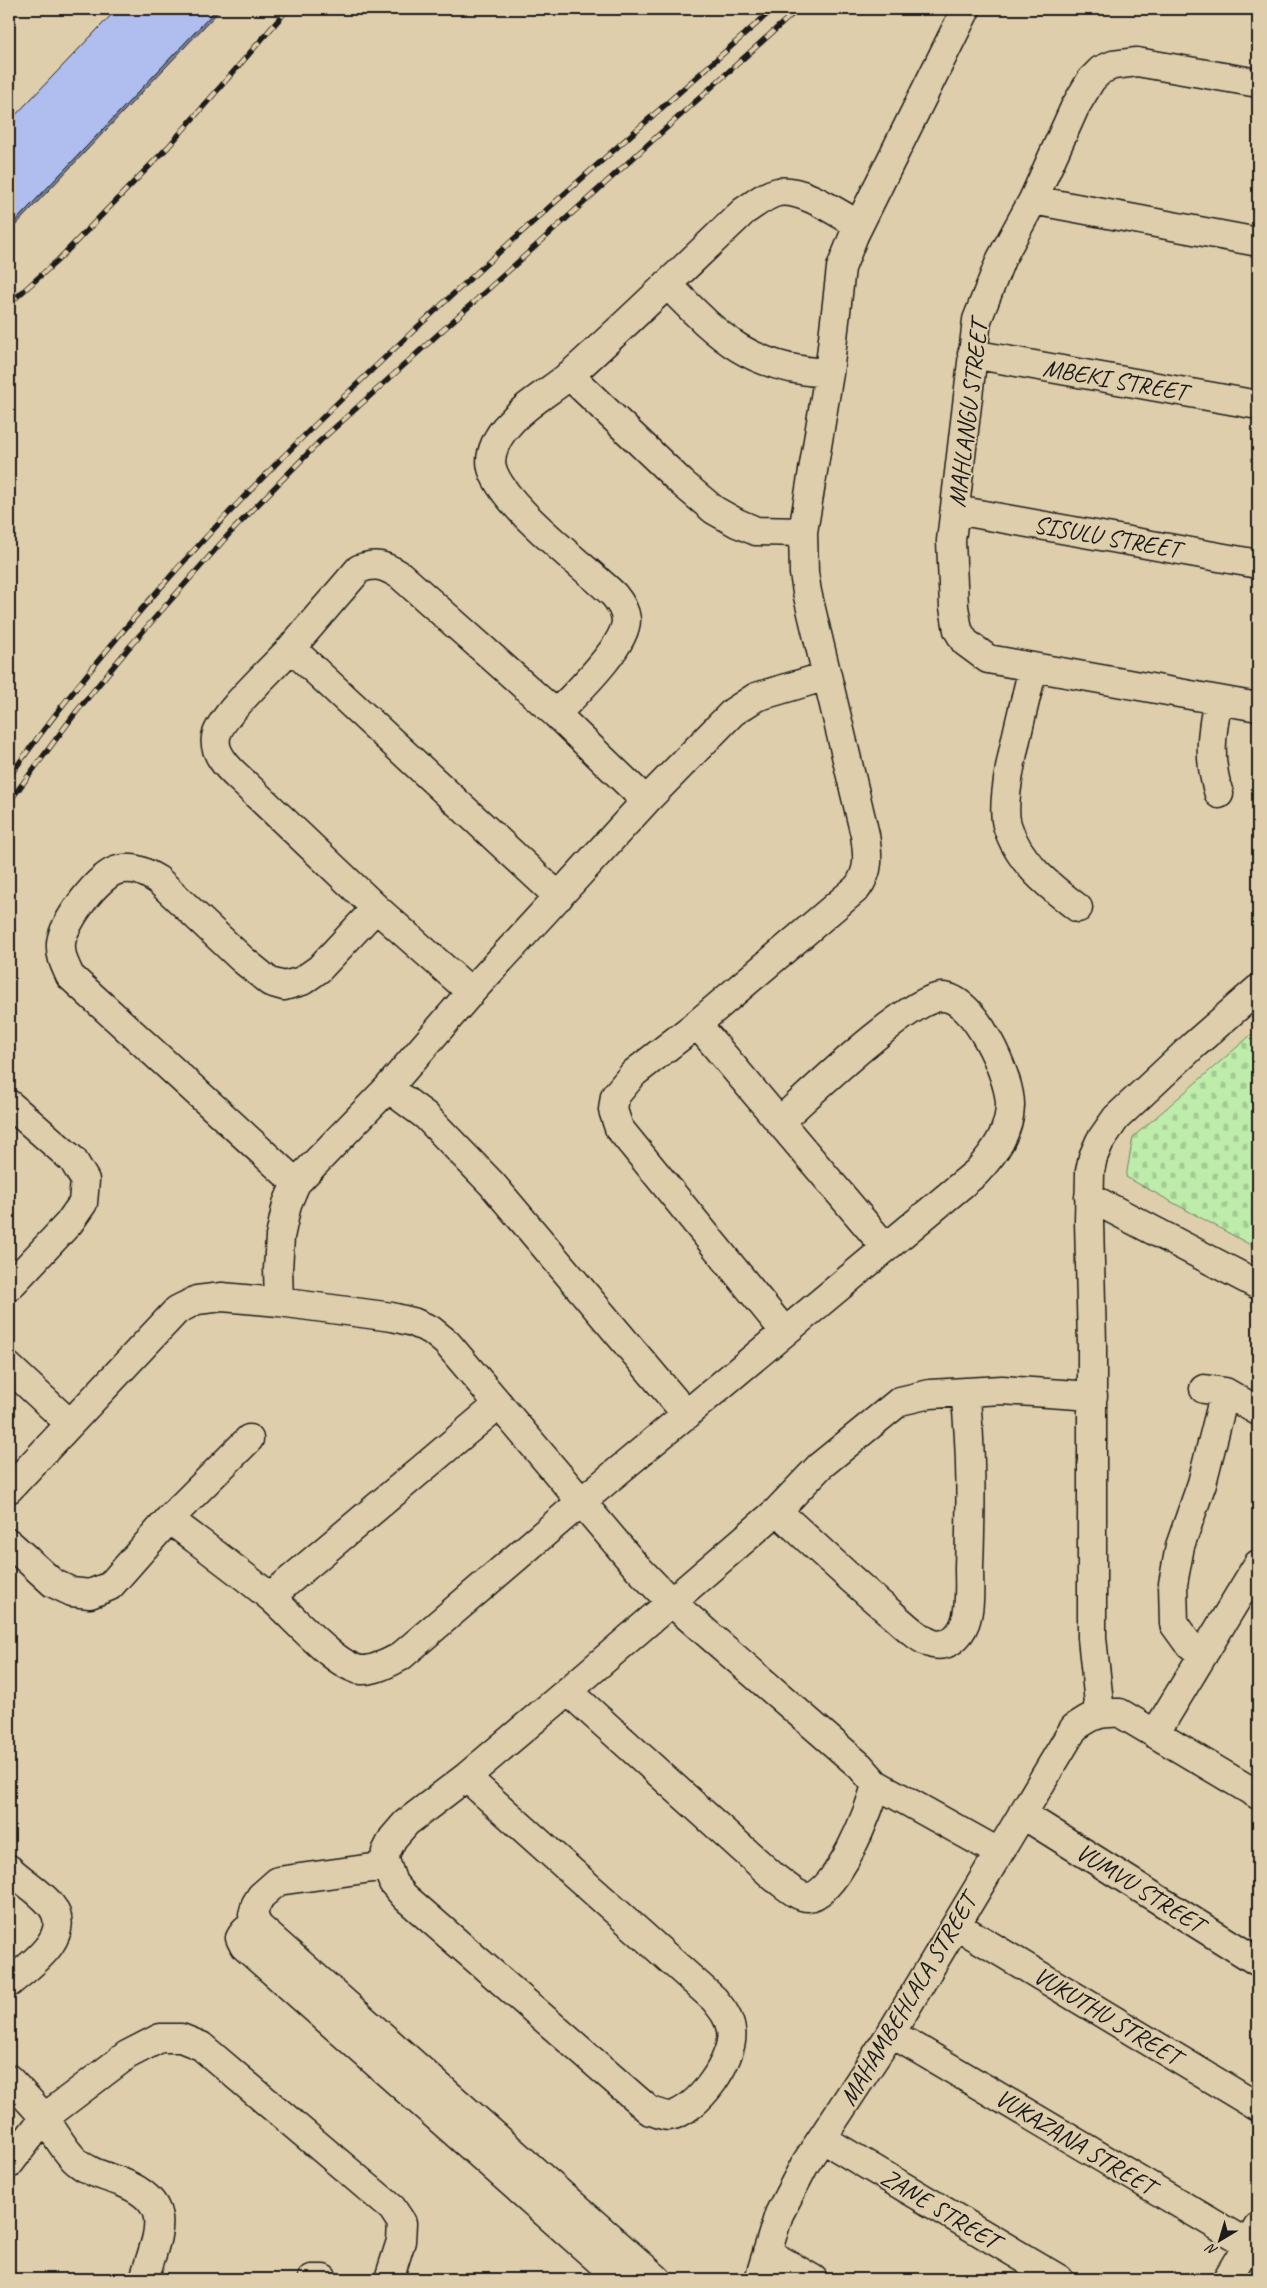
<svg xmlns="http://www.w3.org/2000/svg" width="1267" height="2288" font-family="Caveat,sans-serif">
<defs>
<pattern id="cemetery-stones" width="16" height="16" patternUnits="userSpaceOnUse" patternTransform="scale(1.25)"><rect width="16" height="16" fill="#beecaa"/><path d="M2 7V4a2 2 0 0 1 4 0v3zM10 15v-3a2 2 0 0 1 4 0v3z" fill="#a3ca92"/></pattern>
</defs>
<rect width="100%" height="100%" fill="#dfceab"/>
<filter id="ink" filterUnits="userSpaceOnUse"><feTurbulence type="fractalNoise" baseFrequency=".02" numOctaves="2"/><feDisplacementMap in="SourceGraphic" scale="10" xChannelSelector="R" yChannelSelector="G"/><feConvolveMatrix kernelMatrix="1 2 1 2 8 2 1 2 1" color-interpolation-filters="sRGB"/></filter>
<g filter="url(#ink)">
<path fill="url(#cemetery-stones)" stroke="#6d8463" d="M1258,1029v220l-132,-72 7,-40z"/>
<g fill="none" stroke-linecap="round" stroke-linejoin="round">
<g stroke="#1c1c1c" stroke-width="31">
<path id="minor" d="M1258,83l-121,-21 -24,3 -12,5 -10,10 -16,27 -42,93 -32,59 -24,61 -26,221 3,66 4,23 7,12 23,17 270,48
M1033,200l225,42
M667,284c53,54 82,85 162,89
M972,354l286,51
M569,375l113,108 32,27 23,13 19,8 47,1
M956,510l302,54
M291,648l268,249
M1033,667c-7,34 -35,129 -26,158 11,37 42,61 71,83
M1218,700c-7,34 -10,60 1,94
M556,714c19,-20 71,-69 70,-95 -1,-9 -7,-18 -12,-24 -30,-29 -113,-91 -122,-127 -4,-15 7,-34 17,-44 17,-20 42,-33 62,-50 59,-53 116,-109 173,-163 11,-7 21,-16 34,-19 25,-4 59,21 81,33
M471,992l-95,-84 -137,-130c-11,-10 -26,-25 -23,-41 3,-20 60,-72 76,-90 22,-26 45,-52 67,-78 17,-7 26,-3 41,6l156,139 90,87
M697,1024l189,224
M388,1088l38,28 66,68 195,231
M9,1104l64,56 12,20 -2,23 -14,20 -60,64
M296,1183l-226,-207c-5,-11 -10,-20 -9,-33 2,-20 37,-68 57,-73 16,-4 27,2 40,10l85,80 27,22 14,4 18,-5 17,-12 57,-61
M1089,1197l169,88
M279,1302l-1,-33 2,-32 7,-33 9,-21 92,-95 83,-96 175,-191 87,-89 23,-15 71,-21
M785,1332l-166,-204 -6,-18 2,-14 19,-23 63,-49 160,-136c13,-17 11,-32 8,-53l-58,-243 -3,-19 -1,-41 26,-159 12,-105 13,-33 112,-226
M9,1367l60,56
M1204,1389l21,3 33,19
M9,1489l168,-179 20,-10 25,-3 57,5 113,15 21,5 18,8 16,13 187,221 37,38 189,164 16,18c-5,24 -40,112 -68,113 -11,0 -24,-13 -33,-19l-207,-187
M777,1511c39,35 76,71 116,104 12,10 25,24 40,29 15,4 27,-8 32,-21 6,-16 4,-39 4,-56 2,-58 3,-117 -4,-175
M169,1519c34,26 68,51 100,77 22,18 65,70 92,74 13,1 27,-7 39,-13l181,-155 396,-330c18,-20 32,-39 33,-66 1,-28 -36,-111 -69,-109 -33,2 -133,99 -161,124
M9,1543l44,40 19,9 18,2 20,-8 59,-67 80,-80
M270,1597l229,-193
M1203,1655l-16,-13 -13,-18 -1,-40 7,-38 22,-63 23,-91
M1096,1714l3,-11 -7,-65v-294l-3,-123 1,-50 3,-14 7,-16 16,-23 78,-73 64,-56
M1155,1734l103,-170
M466,1777l248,222c8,10 15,18 17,31 5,27 -33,82 -62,86 -5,0 -13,-4 -19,-5l-245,-214 -12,-14 -8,-23 1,-8 7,-14 13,-15 60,-46 102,-86 209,-180 43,-45 80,-65 30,-7 72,-4 91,6
M876,1784l122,68
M1022,1814l236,148
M387,1866l-109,15 -17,15 -5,8 -3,11 5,11 399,353
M9,1869c13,12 30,22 41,35 26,31 -21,62 -41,79
M956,1925l302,182
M258,1926c-9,1 -13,3 -18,12l4,8 376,333
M891,2033l367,217
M9,2079c12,13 25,26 36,40 10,13 19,32 32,43 13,11 28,14 44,20 56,22 36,53 23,97
M823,2139l236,140
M9,2164l35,-46 83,-63 33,-17h21l20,8 191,162 10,15 -1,18 -12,38
M767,2252l46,27
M312,2279h11
M759,2279l20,-65 26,-50 86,-131 183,-305c17,-12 24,-16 46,-15l138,82
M1227,2279l31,-52"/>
</g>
<use href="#minor" stroke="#dfceab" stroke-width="28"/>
<g stroke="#1c1c1c" stroke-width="5.5">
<path id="rail" d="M9,304l49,-44 111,-114 119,-137
M9,777c211,-296 495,-527 764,-768
M9,802l68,-91 54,-66 99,-112 90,-92 478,-432"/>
</g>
<use href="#rail" stroke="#dfceab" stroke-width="4" stroke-dasharray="11" stroke-linecap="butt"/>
</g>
<path fill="#7a85a7" stroke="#1c1c1c" d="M217,9h4l-212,223v-4z"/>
<path fill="#afbeee" stroke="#1c1c1c" d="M117,9h100l-208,219v-106z"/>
</g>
<g text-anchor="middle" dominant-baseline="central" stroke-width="4" stroke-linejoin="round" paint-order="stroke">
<g font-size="25" fill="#1c1c1c" stroke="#dfceab">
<text transform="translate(1115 380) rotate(10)">MBEKI STREET</text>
<text transform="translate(968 414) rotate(-83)">MAHLANGU STREET</text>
<text transform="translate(1107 537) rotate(10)">SISULU STREET</text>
<text transform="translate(1140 1888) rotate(32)">VUMVU STREET</text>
<text transform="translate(908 2000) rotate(-59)">MAHAMBEHLALA STREET</text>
<text transform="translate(1107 2016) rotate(31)">VUKUTHU STREET</text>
<text transform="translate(1075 2142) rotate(31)">VUKAZANA STREET</text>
<text transform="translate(940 2209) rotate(31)">ZANE STREET</text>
</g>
</g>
<rect width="1267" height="2288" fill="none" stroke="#dfceab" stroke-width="30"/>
<rect x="15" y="15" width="1237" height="2258" fill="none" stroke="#1c1c1c" stroke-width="2" filter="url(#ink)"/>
<g transform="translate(1220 2240) rotate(218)" stroke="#dfceab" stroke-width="4" paint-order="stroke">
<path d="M0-4L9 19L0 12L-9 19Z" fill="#1c1c1c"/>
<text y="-8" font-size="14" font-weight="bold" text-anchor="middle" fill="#1c1c1c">N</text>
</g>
</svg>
